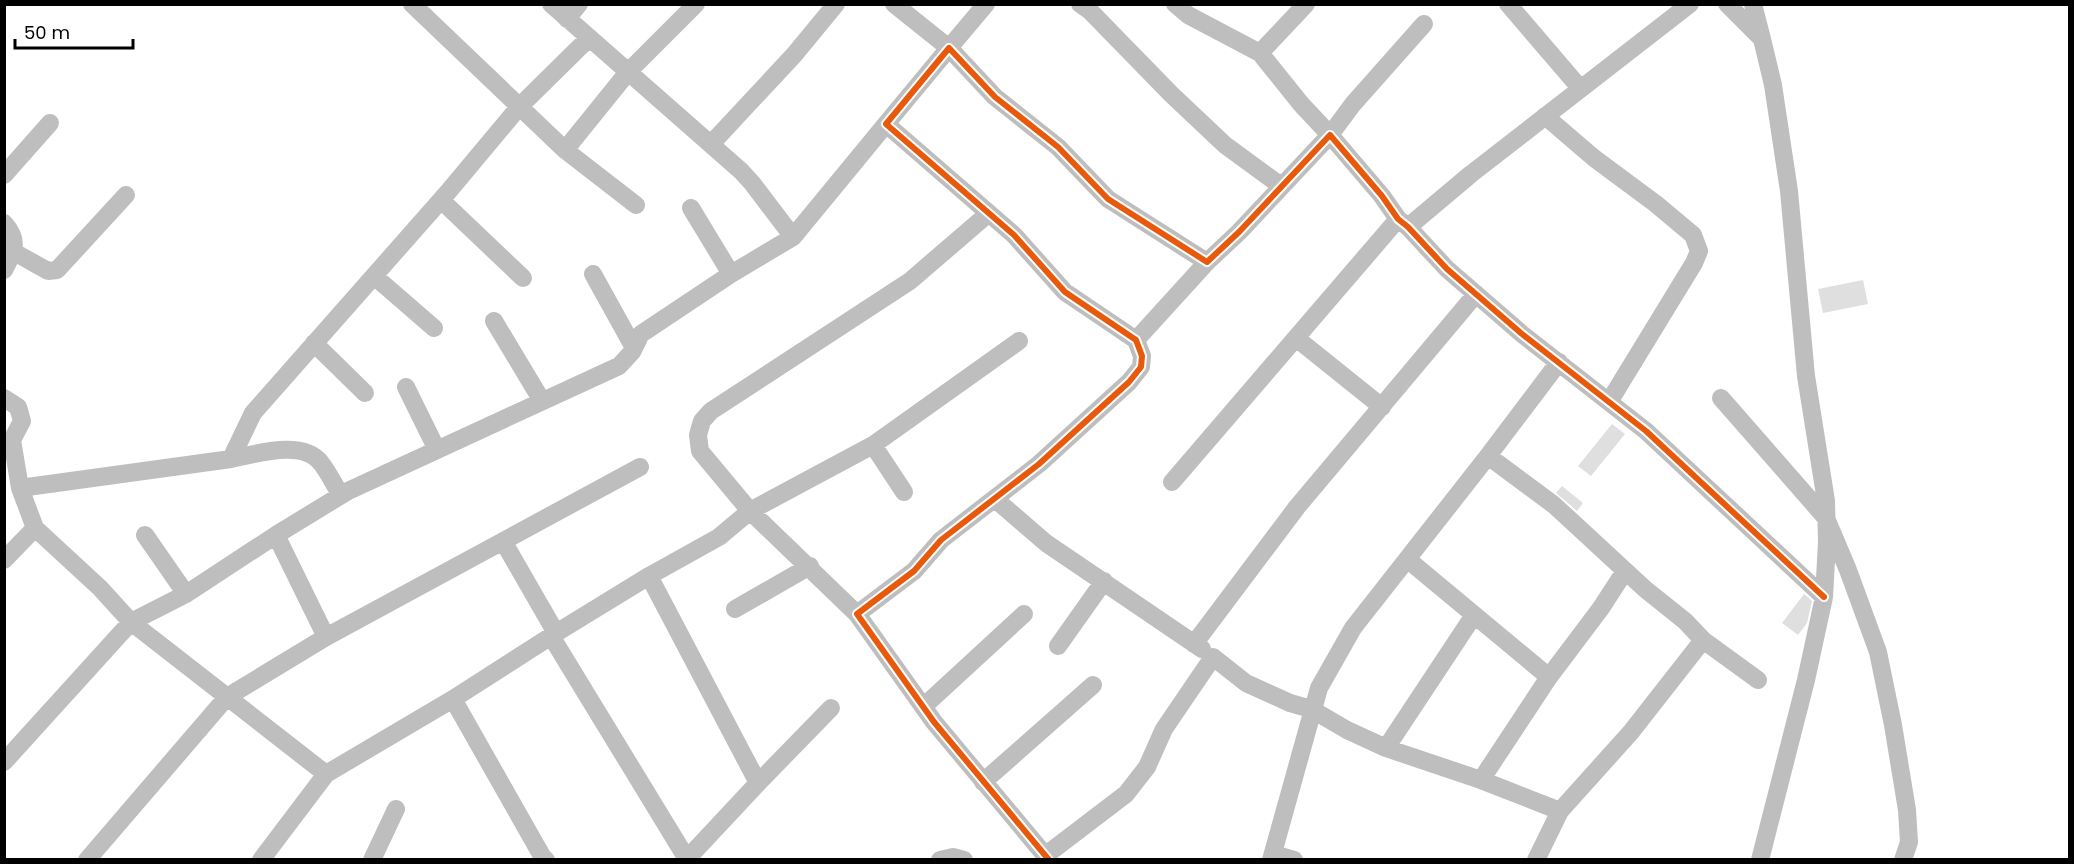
<svg xmlns="http://www.w3.org/2000/svg" width="2074" height="864" font-family="Poppins,sans-serif">
<rect width="100%" height="100%" fill="#fff"/>
<path fill="#dfdfdf" d="M1863,280l5,24 -45,9 -5,-24z
M1612,424l13,10 -34,42 -13,-10z
M1562,486l21,17 -6,8 -21,-18z
M1804,594l8,7 -5,22 -9,12 -16,-12z"/>
<g fill="none" stroke-linecap="round" stroke-linejoin="round">
<path stroke="#bebebe" stroke-width="18" d="M412,4l153,146 63,-78 68,-68
M551,4l190,167 11,12 41,54
M894,4l55,44 37,-44
M1080,4l10,7 81,83 54,51 56,41
M1175,4l13,11 72,38 46,-49
M1508,4l72,84
M1727,4l35,35 11,46 16,106 17,185 20,125 1,41 -3,55 -18,83 -46,180
M1753,4l9,35
M567,19l12,-15
M1260,53l41,51 29,31 23,-31 71,-80
M1545,116l49,42 62,46 37,31 6,16 -5,12 -85,139
M711,144l83,-89 42,-51
M565,150l71,55
M4,175l46,-52
M441,200l82,78
M691,208l40,66
M4,223c16,18 10,28 0,47
M1408,227l63,-53 219,-170
M14,252l34,19 9,-1 69,-75
M593,274l41,74
M374,276l60,52
M494,321l48,80
M1296,338l86,69
M1136,340l71,-78
M314,343l51,50
M406,387l31,63
M4,398l14,9 4,14 -10,19 8,48 15,40 65,60 31,34 195,152 -65,86
M1721,398l105,120 22,52 30,82 15,73 14,85 2,32 -6,18
M873,445l31,47
M1488,456l66,49 91,84 40,32 18,19 -72,92 -71,79 -24,49
M231,459c25,-5 72,-20 90,4 8,10 13,22 20,32
M1172,482l226,-263
M20,488l211,-29 22,-46 195,-221 71,-85 70,-69
M995,499l51,44 156,106
M145,535l41,59
M276,535l50,102
M503,541l53,92
M1407,559l142,118
M4,560l31,-32
M735,609l75,-43
M857,614l-107,-103 -50,-60 -2,-16 4,-14 9,-10 199,-130 79,-68
M551,636l136,223 71,-76 -109,-207
M1703,640l55,40
M1194,644l103,-137 179,-213
M1058,646l46,-65
M453,699l103,-66 93,-57 70,-39 31,-26 123,-66 146,-104
M923,707l101,-93
M1386,748l88,-133
M4,762l127,-140 55,-28 90,-59 72,-44 271,-125 13,-14 9,-18 90,-60 62,-37 93,-113
M326,774l127,-75 89,157 4,4
M1481,780l79,31
M983,782l110,-97
M758,783l73,-75
M1273,854l21,6
M1046,855l80,-61 21,-27 17,-38 49,-72 33,26 44,20 21,6 36,21 39,18 95,32 68,-103 52,-69 24,-37
M87,860l140,-163 99,-60 314,-170
M372,860l24,-51
M940,860l13,-3 11,3
M1049,860l-115,-138 -77,-108 57,-43 27,-31 98,-76 90,-82 12,-15 1,-11 -6,-16 -71,-48 -51,-57 -128,-111 63,-76 46,49 63,50 50,52 99,63 32,-30 91,-97 52,61 16,23 10,8 39,42 75,65 124,97 178,166
M1271,860l48,-172 34,-60 135,-172 71,-94"/>
<g stroke="#fff" stroke-width="10">
<path id="cycleway" d="M1049,860l-115,-138 -77,-108 57,-43 27,-31 98,-76 90,-82 12,-15 1,-11 -6,-16 -71,-48 -51,-57 -128,-111 63,-76 46,49 63,50 50,52 99,63 32,-30 91,-97 52,61 16,23 10,8 39,42 75,65 124,97 178,166"/>
</g>
<use href="#cycleway" stroke="#e8590c" stroke-width="6"/>
</g>
<rect width="2074" height="864" fill="none" stroke="#000000" stroke-width="12"/>
<path d="M15 39v9h118v-9" fill="none" stroke="#000000" stroke-width="3"/>
<text x="24" y="39" font-size="18" fill="#000000" stroke="#ffffff" stroke-width="4.5" paint-order="stroke">50 m</text>
</svg>
